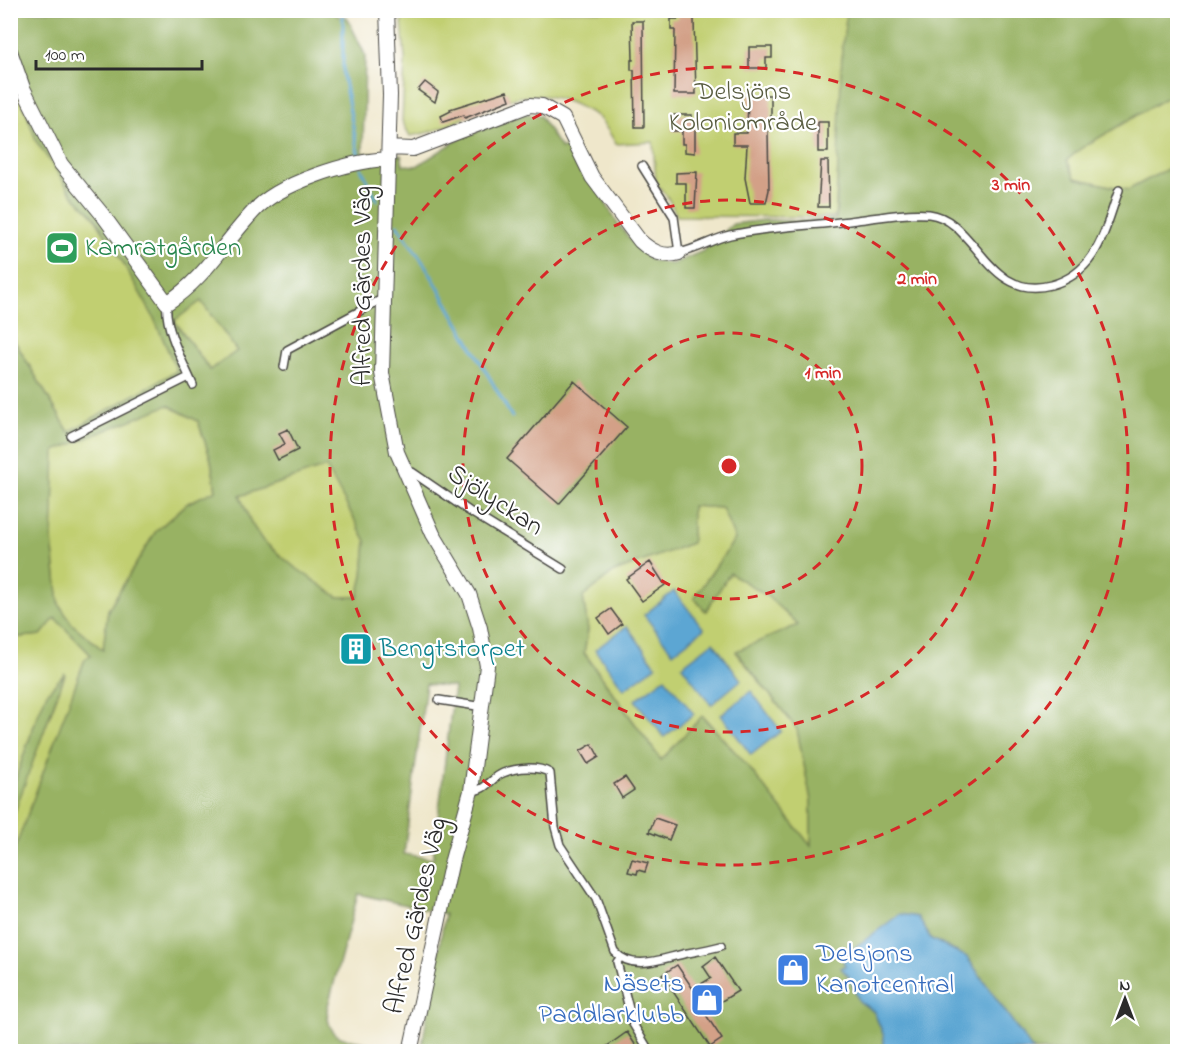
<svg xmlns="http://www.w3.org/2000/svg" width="1188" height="1062" font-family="'Indie Flower',sans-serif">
<rect width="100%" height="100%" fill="#fff"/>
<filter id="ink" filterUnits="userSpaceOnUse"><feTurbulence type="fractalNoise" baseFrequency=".0167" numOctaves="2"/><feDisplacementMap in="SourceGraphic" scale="12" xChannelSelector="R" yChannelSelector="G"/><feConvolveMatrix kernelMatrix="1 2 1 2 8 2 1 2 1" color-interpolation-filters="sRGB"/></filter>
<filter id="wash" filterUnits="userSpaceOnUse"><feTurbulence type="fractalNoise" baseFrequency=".008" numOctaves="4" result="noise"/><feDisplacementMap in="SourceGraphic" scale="24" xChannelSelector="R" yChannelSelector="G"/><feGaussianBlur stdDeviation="1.35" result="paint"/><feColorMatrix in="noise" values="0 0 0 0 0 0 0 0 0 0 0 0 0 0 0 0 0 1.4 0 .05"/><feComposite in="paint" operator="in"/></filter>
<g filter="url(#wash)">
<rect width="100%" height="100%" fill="#efe7cb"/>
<path fill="#c1cf71" stroke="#767d4e" stroke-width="1.5" d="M401,11h446l-12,206 -158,-1 -9,-18 -12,-15 -3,-41 -37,2c-17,-29 -15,-28 -45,-41 -60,-27 -103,26 -161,33l-8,-15 3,-62z
M11,67l25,74 37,54 21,21 28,45 31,55 24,55 -108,61 -58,-97z
M1177,91v73l-49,26 -53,-12 -8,-18 13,-11z
M201,301l36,50 -27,19 -36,-50z
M167,405l31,16 13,39 5,31 -28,12 -32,28 -48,79 -5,40 -31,-26 -13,-19 -7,-65 2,-90z
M326,466l40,75 -3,35 -5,21h-20l-45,-31 -31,-26 -11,-17 -11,-27z
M692,506l30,2 13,31 -41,59 11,13 25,-38 35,21 33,31 -62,27 61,77 14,71v47l-65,-83 -43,-48 -42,44 -77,-108 4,-22 -5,-33 31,-25 77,-29z
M55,617l36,38 -6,4 -74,203 -1,-40 55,-147 -28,42 -26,75v-154l30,-3z"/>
<path fill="#98b263" stroke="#626e47" stroke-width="1.5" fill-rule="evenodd" d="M11,11h326v5l10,1 18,38 -2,98 38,2 2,10 14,1 45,-29 62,-23 16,2 21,33 11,-5 44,77 20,26 15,13 21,4 31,-13 30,-27 31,-4 36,1 36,-2 6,-170 5,-38h330v80l-97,58 -13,11 8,18 53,12 49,-26v887h-144l-66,-94 -36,-18 -13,-22 -76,51 7,9 10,24 15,11 10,24v15h-463l24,-137 -87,-20 -31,115c1,43 32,23 55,42h-371l-1,-189 75,-203 6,-4 -36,-37 -14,17 -30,3v-303l58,97 108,-61 -24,-55 -31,-55 -28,-45 -21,-21 -37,-54 -25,-74zM201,301l36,50 -27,19 -36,-49zM168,405l30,16 13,39 5,30 -28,13 -32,28 -48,79 -5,40 -31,-26 -13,-20 -7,-64 3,-89zM326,467l40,74 -3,35 -5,21h-20l-45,-31 -31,-26 -11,-17 -11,-27zM692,506l30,2 13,31 -41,59 12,13 24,-38 35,21 33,31 -62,26 61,78 14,71v46l-65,-82 -44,-48 -41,44 -77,-107 4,-23 -5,-33 31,-25 78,-29zM426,684l28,3 -21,172 -29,-5z
M65,673l-54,149v-30l26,-75 10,-24z"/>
<path fill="#5ca6d3" stroke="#44687f" stroke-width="1.5" d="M674,591l30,38 -31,24 -29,-38z
M627,626l29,40 -32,23 -29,-39z
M713,642l28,38 -30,25 -29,-39z
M665,678l29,36 -30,23 -29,-37z
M751,691l30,40 -30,24 -30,-40z
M900,914l18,3 13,22 36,18 66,94h-149v-15l-10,-24 -15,-11 -10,-24 -8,-9 4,-2 -3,-9z"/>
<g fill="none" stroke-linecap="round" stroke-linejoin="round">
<path stroke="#5ca6d3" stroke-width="3" d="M343,10v65l16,83
M361,168l16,32
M397,225l30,43 85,149"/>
</g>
<g id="blocks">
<path fill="#d3a087" d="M678,15h15l1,5 2,74h-22l1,-64h-4v-11h7z
M632,21h11l1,106h-9l-1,-57h-3v-10h2z
M749,47h23v11h-6v10h-17z
M425,82l13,10 -3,10 -17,-12z
M507,91l3,9 -45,18 -1,-3 -21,7 -2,-6 10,-5 -1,-2z
M748,95h22l1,5v29l-3,3 1,58 -3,13h-16l-5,-25 2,-33h-14v-12h14z
M674,115h18v6l3,4v28l-10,-1v-8h-3v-13h-10z
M818,122h10v30h-10z
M821,161h7l1,46h-11z
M697,172l-2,36h-9v-25h-10v-10z
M574,381l53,46 -68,77 -52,-45z
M288,429l10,21 -20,10 -5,-10 12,-6 -6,-11z
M650,562l15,23 -23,16 -16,-22z
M611,609l11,15 -13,10 -11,-16z
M357,640l8,13 -10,6 -8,-13z
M592,744l7,13 -11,7 -8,-13z
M625,777l9,13 -12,8 -8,-14z
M655,818l20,7 -6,15 -20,-8z
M632,859l16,4 -3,9 -7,-2 -1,4 -9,-2z
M715,957l23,34 -34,21 18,27 -12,8 -48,-72 15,-10 16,24 18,-11 -8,-12z
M627,1032l13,20h-41z"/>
</g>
</g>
<g filter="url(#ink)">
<use href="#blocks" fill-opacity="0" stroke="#484743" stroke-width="1.5"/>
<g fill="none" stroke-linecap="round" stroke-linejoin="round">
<g stroke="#484743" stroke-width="10">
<path id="service" d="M642,166l32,51 5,36c18,-4 34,-14 51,-18 42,-9 85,-9 127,-15 23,-3 48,-8 72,-6 47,5 58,88 122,71 47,-13 53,-54 68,-95
M167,303c-3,25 16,59 26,82
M284,367l3,-17 95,-51
M71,436l118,-59
M406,470l6,2 57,39 94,58
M439,700l44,7
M471,791c15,0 20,-13 32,-18 14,-6 35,-7 47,0l5,54 5,18 36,54 19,53c19,21 50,5 73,1 11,-2 22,-4 33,-7
M620,958l-3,4 16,62 17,28"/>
</g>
<g stroke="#484743" stroke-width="16">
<path id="minor" d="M387,10l3,85 -8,278 15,79 36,82 36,60 11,34 7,38 -16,125 -19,69 -42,192
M10,51l13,37 38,76 41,50 65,89c36,-23 57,-60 86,-91 25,-29 97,-51 135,-53
M389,148l24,1 117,-44 12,1 21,12 29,59 48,64c11,10 23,17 39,12"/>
</g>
<use href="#service" stroke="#fff" stroke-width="7"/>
<use href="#minor" stroke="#fff" stroke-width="14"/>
</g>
</g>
<g fill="none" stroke="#d62828" stroke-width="3" stroke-dasharray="10 8">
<circle cx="729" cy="466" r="133"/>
<circle cx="729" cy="466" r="266"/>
<circle cx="729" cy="466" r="399"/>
</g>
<defs>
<g id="stadium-square" transform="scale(1.725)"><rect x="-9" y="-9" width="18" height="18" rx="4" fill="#2e9e5b" stroke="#fff"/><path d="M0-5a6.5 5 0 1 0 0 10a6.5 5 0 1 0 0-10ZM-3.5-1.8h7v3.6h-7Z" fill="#fff"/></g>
<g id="building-square" transform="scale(1.725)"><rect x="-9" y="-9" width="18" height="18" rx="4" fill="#0f9aa8" stroke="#fff"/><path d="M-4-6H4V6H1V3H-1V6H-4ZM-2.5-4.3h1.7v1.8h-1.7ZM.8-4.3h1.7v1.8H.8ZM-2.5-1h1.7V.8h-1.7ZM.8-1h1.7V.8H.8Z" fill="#fff"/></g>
<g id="shop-square" transform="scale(1.725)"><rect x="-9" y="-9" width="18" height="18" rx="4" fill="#3f7fe0" stroke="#fff"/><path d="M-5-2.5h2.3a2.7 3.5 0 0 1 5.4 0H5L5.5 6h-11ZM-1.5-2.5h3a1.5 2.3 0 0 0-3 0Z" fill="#fff"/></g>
</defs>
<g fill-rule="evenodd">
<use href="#stadium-square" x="62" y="248"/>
<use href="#building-square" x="356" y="649"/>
<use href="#shop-square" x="793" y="970"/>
<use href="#shop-square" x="707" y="1000"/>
</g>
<g text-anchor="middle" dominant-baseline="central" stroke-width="4.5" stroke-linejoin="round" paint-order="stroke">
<g font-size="27" fill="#585c40" stroke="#fff">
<text x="743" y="92">Delsjöns<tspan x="743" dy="31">Koloniområde</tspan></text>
</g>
<g font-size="27" fill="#27864d" stroke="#fff" text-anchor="start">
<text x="85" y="248">Kamratgården</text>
</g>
<g font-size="27" fill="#2b2b2b" stroke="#fff">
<text transform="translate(363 286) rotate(-90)">Alfred Gärdes Väg</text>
<text transform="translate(495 501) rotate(33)">Sjölyckan</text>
<text transform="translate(417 916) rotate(-77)">Alfred Gärdes Väg</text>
</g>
<g font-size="27" fill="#0d838f" stroke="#fff" text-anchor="start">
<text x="379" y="649">Bengtstorpet</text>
</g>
<g font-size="27" fill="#366cbe" stroke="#fff" text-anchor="start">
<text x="816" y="954">Delsjons<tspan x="816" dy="31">Kanotcentral</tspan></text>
<text x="684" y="984" text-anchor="end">Näsets<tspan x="684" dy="31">Paddlarklubb</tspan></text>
</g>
</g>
<circle cx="729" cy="466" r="9" fill="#d62828" stroke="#fff" stroke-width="3"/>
<g font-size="18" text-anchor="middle" font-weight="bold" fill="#d62828" stroke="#fff" stroke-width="4.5" stroke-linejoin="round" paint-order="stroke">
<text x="1011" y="190">3 min</text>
<text x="917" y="284">2 min</text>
<text x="823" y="378">1 min</text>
</g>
<rect width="1188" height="1062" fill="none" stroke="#fff" stroke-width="36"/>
<g transform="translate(1125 999)" stroke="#ffffff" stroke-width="4.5" paint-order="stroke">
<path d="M0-4.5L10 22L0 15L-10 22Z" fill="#2b2b2b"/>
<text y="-9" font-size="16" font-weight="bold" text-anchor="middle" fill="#2b2b2b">N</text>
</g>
<path d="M36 60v9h166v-9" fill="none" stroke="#2b2b2b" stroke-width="3"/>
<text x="45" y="60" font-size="18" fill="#2b2b2b" stroke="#ffffff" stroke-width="4.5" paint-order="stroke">100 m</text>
</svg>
